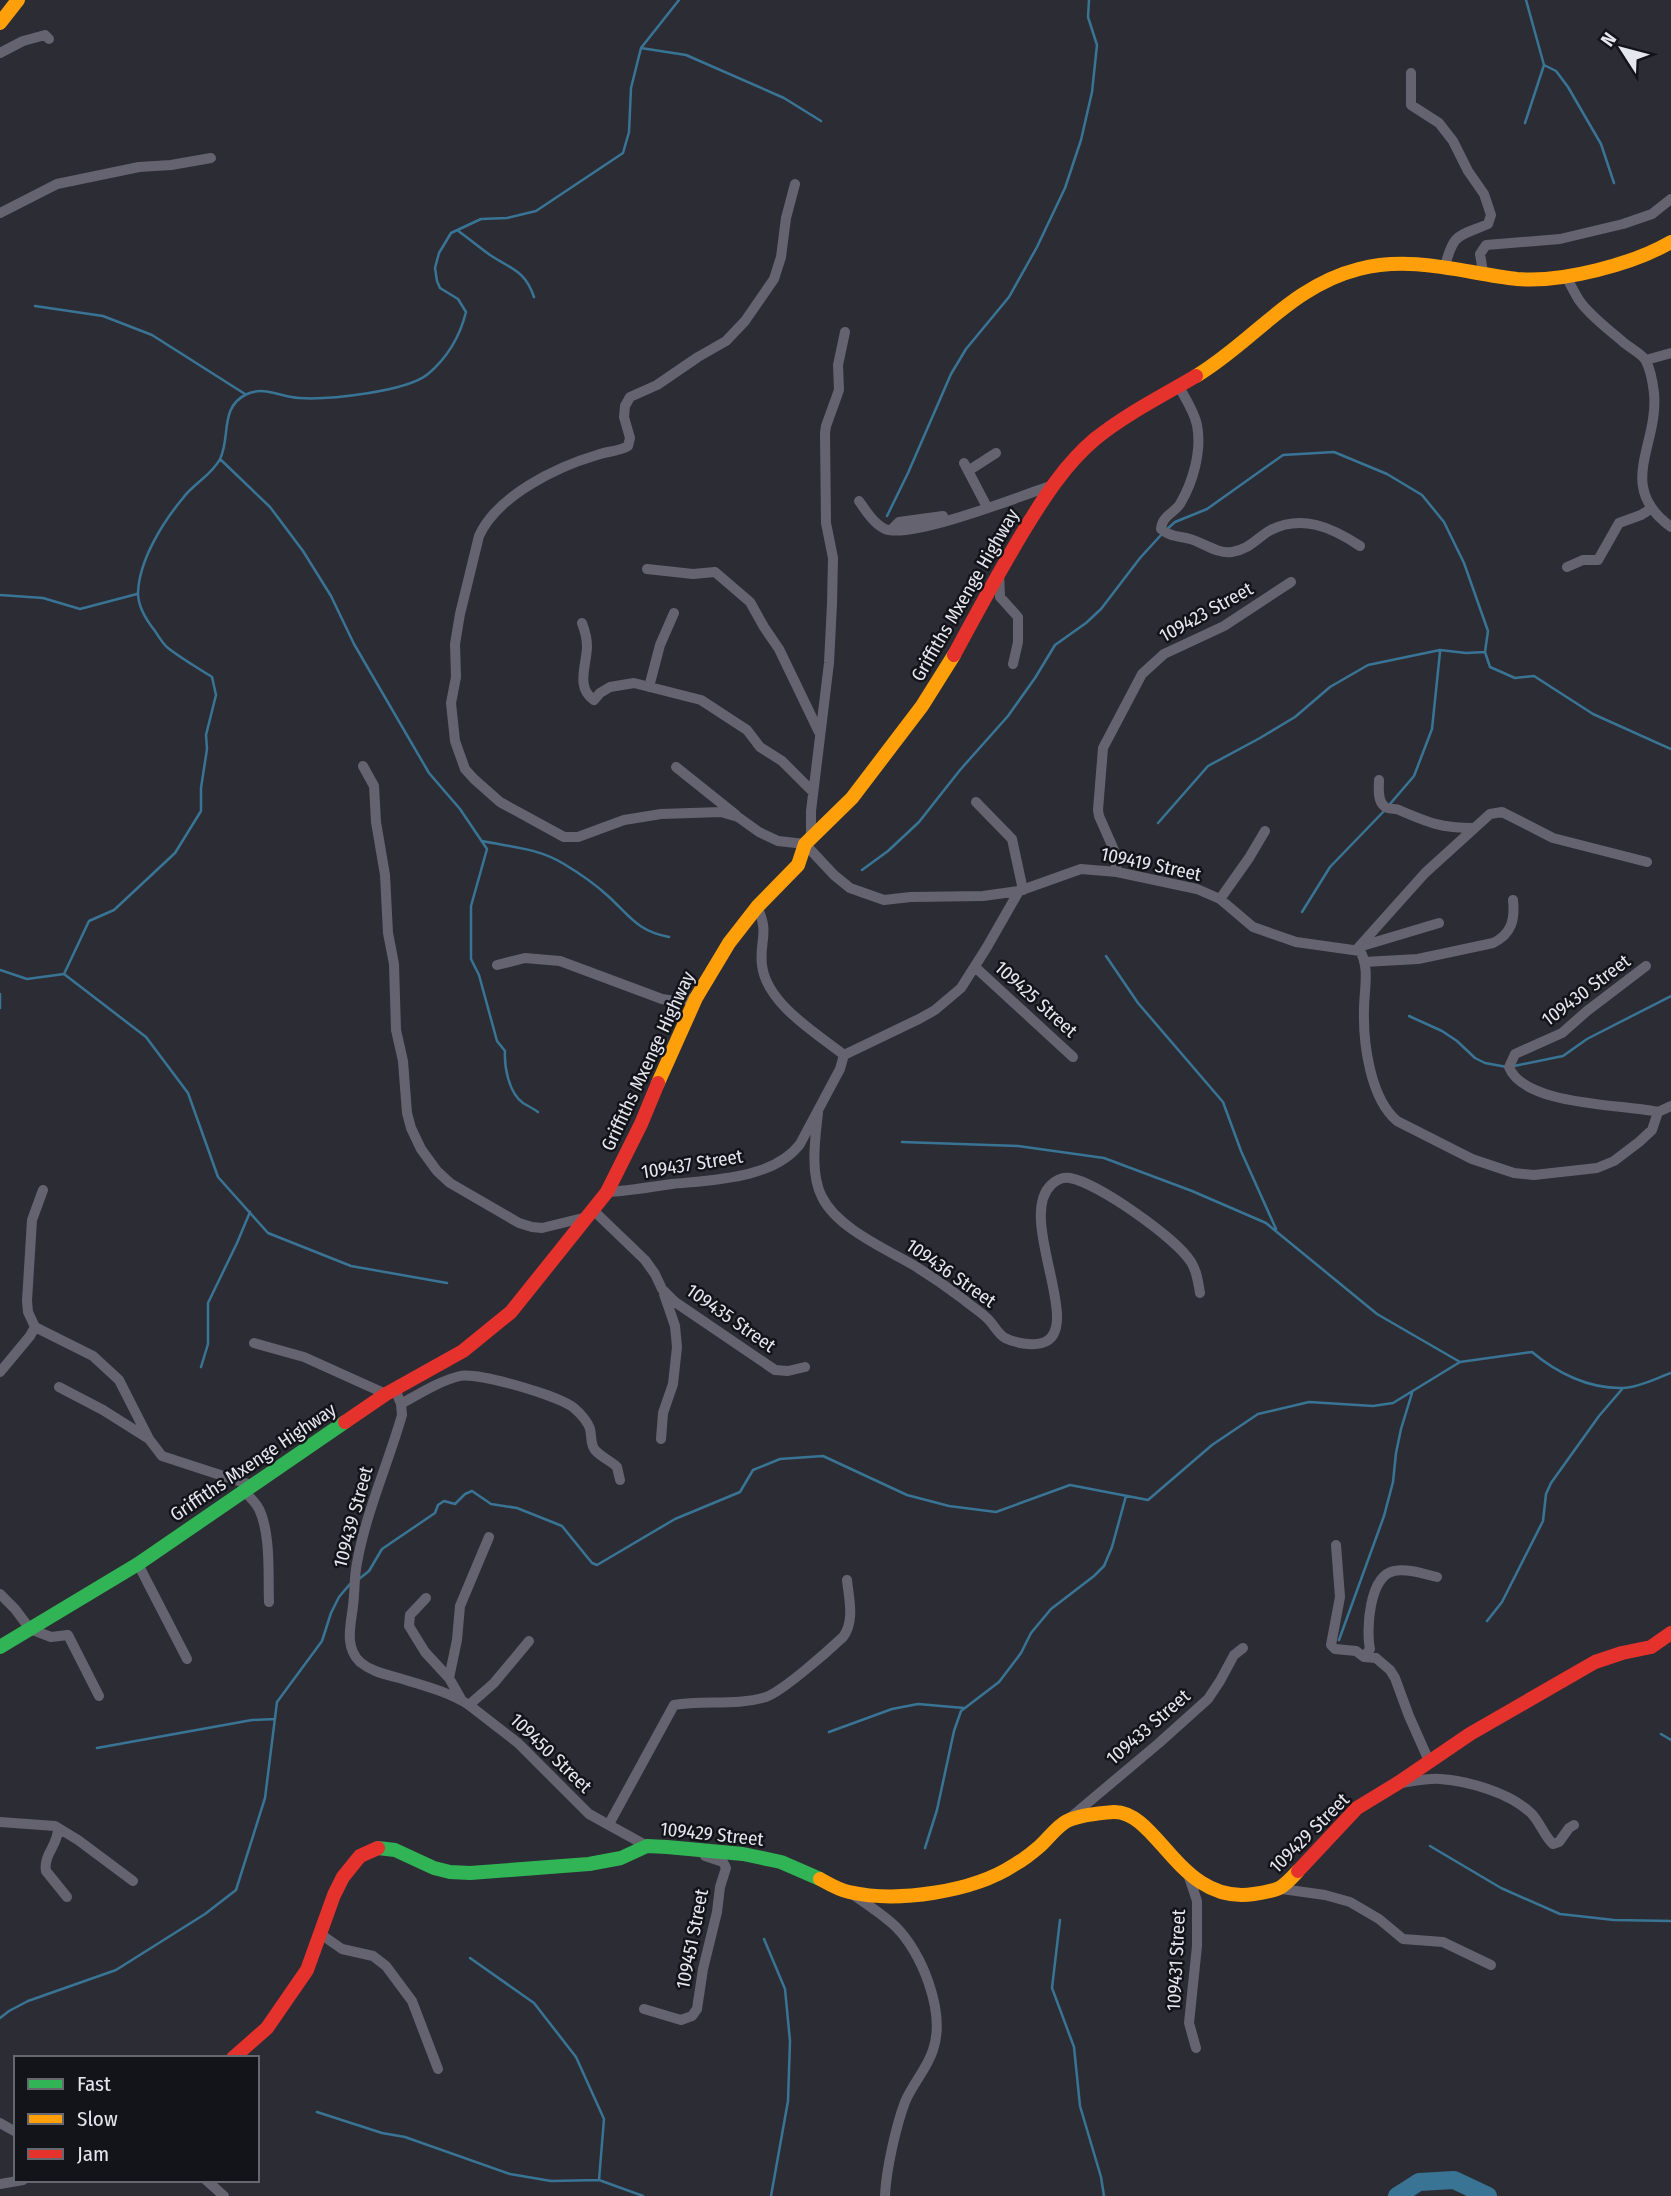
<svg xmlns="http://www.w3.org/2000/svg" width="1671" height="2196" font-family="'Fira Sans Condensed',sans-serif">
<rect width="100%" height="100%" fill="#2c2d34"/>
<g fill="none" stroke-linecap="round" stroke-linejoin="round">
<path stroke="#397495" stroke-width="2.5" d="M641,48l45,7 98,43 37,23
M1544,65l12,6 12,16 33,57 13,39
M1525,123l19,-58 -18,-65
M457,230c11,8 22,17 33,25 21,14 35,15 44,42
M35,306l68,10 49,19 93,59
M220,459l50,48 33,44 28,45 23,48 75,129 31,36 27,40 -16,57v53l8,16 18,66 8,10c-1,16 4,42 18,52 5,3 11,6 15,9
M887,516l21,-43 43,-99 15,-25 43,-52 28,-50 28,-59 16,-48 11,-48 5,-47 -9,-28 1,-17
M1166,530l9,-8 32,-13 76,-54 51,-3 53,22 35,21 22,27 20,41 24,68 -3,21 5,15 25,11 19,-2 59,38 78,35
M0,595l43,3 37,11 57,-15
M1390,804l24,-28 18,-47 8,-77
M1158,823l50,-57 52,-28 35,-21 35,-30 38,-22 72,-15 26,3 19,-1
M482,841c29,6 56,7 82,23 15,9 31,20 44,32 22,20 29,35 61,41
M862,870l26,-19 31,-29 41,-52 48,-54 27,-38 20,-33 31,-22 15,-14 39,-51 21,-23
M1302,912l28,-45 56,-58
M1106,956l32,47 85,99 18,49 35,78
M0,970l27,9 37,-5 25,-53 25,-11 61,-57 26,-42v-23l6,-39 -1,-14 10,-40 -4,-18c-14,-9 -30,-18 -44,-29 -5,-4 -9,-11 -13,-17 -8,-10 -17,-24 -17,-38 1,-33 25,-71 45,-95 10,-14 29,-23 37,-39 11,-22 -1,-52 27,-65 17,-8 34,3 52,4 28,2 107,-6 129,-24 19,-16 32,-38 38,-62l-8,-13 -18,-11 -3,-7 -2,-13 4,-15 12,-20 30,-14 26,-1 29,-7 87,-58 6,-21 2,-44 10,-40 38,-48
M64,974l82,63 42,56 30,84 50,56 83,33 96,17
M0,994v14
M1409,1016l33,15 15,10 18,17 10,5 22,4
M1514,1066l49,-10 24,-17 84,-43
M902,1142l116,4 86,12 88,33 74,32 111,91 83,48
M201,1367l7,-23v-41l29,-60 13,-31
M359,1579l10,-8 13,-22 53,-36 3,-8 6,-4 11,3 10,-10 7,-3 19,13 26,4 45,18 30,37 5,2 78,-46 65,-27 13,-22 27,-11 43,-3 84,39 42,11 47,6 74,-27 78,15 64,-55 46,-31 51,-12 64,4 20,-3 67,-41 72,-10c25,21 57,37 91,36 15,0 34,-10 48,-15
M1487,1621l15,-19 41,-81 3,-27 5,-11 48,-67 24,-28
M1339,1640l45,-124 9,-34 3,-29 5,-24 11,-36
M829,1732l63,-23 26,-5 46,4
M1661,1734l10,6
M97,1748l155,-28 23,-1
M1430,1846l71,42 59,26 54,6 57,1
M925,1848l12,-38 17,-79 7,-20 38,-29 22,-29 10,-20 20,-24 43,-33 10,-10 8,-19 14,-51
M1060,1920l-8,68 22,59 6,59 21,71 3,19
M764,1939l21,50 5,52 -2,60 -17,95
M470,1958l64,45 42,54 28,62 -5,61
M0,2018l9,-7 19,-10 88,-31 89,-56 31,-24 29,-92 12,-96 45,-61 9,-28 8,-16 11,-13
M317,2112l65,21 23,4 105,37 41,7 48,-1 44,16"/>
<path stroke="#397495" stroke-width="18" d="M1397,2196l22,-14 35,-2 34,16"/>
<path stroke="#65636f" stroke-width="10" d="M0,53l23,-12 22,-6 4,4
M1411,73v32l28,18 14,18 15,30 16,23 7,21 -3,9c-30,13 -34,8 -43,42
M795,184l-9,34 -5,39 -7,22 -29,42 -19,20 -28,16 -41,28 -27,12 -5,9 -1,11 6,21 -2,8c-10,6 -21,5 -31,9 -41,12 -100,41 -118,81l-19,78 -5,30 1,33 -5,26 4,38 10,28 9,10 26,23 64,35h14l46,-17 37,-6 60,-2 17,5 21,15 19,9 27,3 29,31 16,13 34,12 27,-3 72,-1 36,-5
M0,213l57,-29 82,-17 32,-2 40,-7
M1483,272l-3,-18 6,-9 74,-6 63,-15 29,-10 19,-15
M1566,276c4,8 8,16 13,24 10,15 29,29 43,41 6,6 21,13 24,20 4,8 7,23 8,32 5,53 -39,93 17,134
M1646,360l25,-7
M1178,385c7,13 16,26 19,40 5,26 -4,57 -17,79 -7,10 -18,12 -19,25 8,8 19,7 29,10 14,4 27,15 42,13 16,-2 24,-13 37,-21 32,-18 64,-3 91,15
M964,463l23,44
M968,471l28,-18
M859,501c7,10 15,23 26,28 24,11 139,-34 168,-44
M891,530l8,-8 44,-6
M1567,567l16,-7h15l21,-37 22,-8 11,-7
M647,569l46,5 22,-2 35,30 14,25 15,22 40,83
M999,572l1,25 18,20v25l-5,22
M582,623c3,8 5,15 5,23 0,19 -12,41 7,54l6,-7 10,-6 24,-4 67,17 46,30 13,17 22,14 31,31
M649,687l11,-42 14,-32
M363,766l11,20 2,36 9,53 3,58 6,31 2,66 7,31 4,52 4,15 10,21 16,22 13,12 69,40 13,4 10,1 45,-11
M676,767l60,48
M1379,780c0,7 -2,20 5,26 4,4 11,2 15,4 30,13 42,18 75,18
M976,802l36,37 11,51
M809,838l2,-4v-23l18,-148 3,-59 1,-46 -7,-35 -1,-90 1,-7 13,-36 -1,-25 7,-33
M1117,872l-3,-22 -15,-34 -1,-6 5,-62 39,-74 22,-20 60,-28 67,-44
M1220,899l29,-41 16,-27
M757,907c13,26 2,34 5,58 4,38 54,68 82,90
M1362,946l77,-23
M1357,949l68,-76 65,-59 12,-2 51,26 94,24
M1364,962l54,-3 75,-16c19,-9 22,-24 20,-43
M497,965l28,-7 35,3 102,38 13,2 21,-3
M1646,966l-59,45 -25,22 -47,21 -6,13c15,39 114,37 149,45
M975,967l98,90
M818,1113c-3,26 -8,61 4,84 15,31 64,52 93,69 16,10 32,21 48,33 8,7 17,12 25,20 6,6 10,15 17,19 10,5 27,8 37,5 44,-12 -26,-125 9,-158 5,-5 12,-8 19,-7 28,5 106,60 121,84 6,9 7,20 9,31
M43,1190l-11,30 -5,81 1,11 7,15 58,29 26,24 30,59 13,17 92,30
M607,1192c22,-1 43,-5 65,-8 39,-4 102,-5 128,-40l40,-75 4,-14 75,-36 16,-9 26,-22 26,-41 32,-56 62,-22 36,3 80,17 23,10 33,28 43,15 64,9c10,16 4,40 4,58 -1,34 6,89 33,112l75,38 42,14 20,2 63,-7 17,-7 25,-19 13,-12 6,-18 13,-6
M593,1210l52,50 10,14 7,15 13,13 100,68 13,1 17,-4
M254,1343l50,14 82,37
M0,1372l30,-36 5,-9
M59,1387l44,23 46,29
M395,1389l6,15 1,11c-14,49 -36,97 -45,148 -3,14 -2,28 -4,43 -2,18 -9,41 7,56 12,10 25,12 39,16 23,7 50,14 70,27l49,38 71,71 58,32
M401,1404c18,-10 38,-23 59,-28 18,-4 100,20 114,32 6,5 14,14 16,21 2,7 0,15 5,21 6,7 16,11 22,17l3,13
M661,1439l2,-26 10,-29 4,-37 -2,-21 -11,-32
M245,1492c5,5 11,11 14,17 12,25 9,66 10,93
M1336,1545l4,52 -9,48 4,4 21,2 8,6 12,1 14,12 5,8 14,38 20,45
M138,1564l49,95
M0,1594l15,15 15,20 21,8 17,-2 31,61
M426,1598l-16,17 -1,11 16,26 24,26 12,21
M1364,1657l6,-8c-4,-19 -1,-73 24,-78 13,-3 30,3 43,6
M449,1678l8,-38 3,-34 29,-69
M469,1705l25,-22 35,-42
M1402,1783c13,-2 26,-5 38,-4 29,2 70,14 91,34 9,9 13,23 22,31l6,-2 10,-14 5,-3
M1071,1817l88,-74 49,-44 12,-18 14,-26 9,-7
M0,1822l55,4 23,14 55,41
M609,1824l65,-119c30,-5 62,1 92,-8 17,-6 62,-46 77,-60 12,-16 6,-38 4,-57
M58,1829c0,16 -15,26 -12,42l21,26
M1188,1874l9,27v45l-8,77 7,25
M1282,1889l43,6 25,7 29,17 24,20 40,3 48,23
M852,1894c15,10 30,20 43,32 27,26 51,87 38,124 -6,19 -20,33 -28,52 -9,24 -19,68 -20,94
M319,1933l23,16 31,7 13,10 26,35 26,68
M644,2009l37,11 11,-4 5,-7 6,-40 14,-57 3,-25 6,-19 -3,-6 -18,-6
M0,2123l16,9
M206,2180l18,16
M0,2184l23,-4"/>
<path stroke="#30b455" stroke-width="14" d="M0,1647l138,-83 207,-142
M378,1848l17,2 39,18 16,4 20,1 119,-9 32,-6 26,-12 20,1 76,7 38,8 39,17"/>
<path stroke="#ff9f0a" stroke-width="14" d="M0,23l18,-23
M1196,376c57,-34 95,-90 163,-107 54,-14 105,4 158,10 45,4 116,-15 154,-37
M658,1083l38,-85 33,-55 28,-36 41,-42 7,-21 47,-46 70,-92 32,-51
M820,1879c9,5 19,11 29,13 48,11 124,0 165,-27 9,-5 18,-12 26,-19 8,-7 17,-20 27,-25 13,-6 32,-8 47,-9 44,-1 66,94 140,82 25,-4 27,-4 44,-23"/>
<path stroke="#e5322d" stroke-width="14" d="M954,655c22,-41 45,-83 69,-123 20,-33 42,-68 72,-93 31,-25 67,-43 101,-63
M345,1422l41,-28 77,-43 48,-39 96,-120 34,-68 17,-41
M1298,1871l59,-63 41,-25 72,-49 125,-72 27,-9 29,-6 20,-14
M233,2058l34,-30 40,-58 27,-75 9,-18 17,-21 18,-8"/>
</g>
<g text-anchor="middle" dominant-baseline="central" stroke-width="5" stroke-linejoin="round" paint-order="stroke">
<g font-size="19" fill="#e5e7ef" stroke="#131419">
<text transform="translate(965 595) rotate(-60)">Griffiths Mxenge Highway</text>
<text transform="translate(1206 612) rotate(-29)">109423 Street</text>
<text transform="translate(1151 864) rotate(12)">109419 Street</text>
<text transform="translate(1586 990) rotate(-37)">109430 Street</text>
<text transform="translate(1036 999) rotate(42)">109425 Street</text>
<text transform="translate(648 1061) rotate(-65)">Griffiths Mxenge Highway</text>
<text transform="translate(692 1164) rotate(-9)">109437 Street</text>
<text transform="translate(951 1273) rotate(35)">109436 Street</text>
<text transform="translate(731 1318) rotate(35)">109435 Street</text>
<text transform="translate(253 1462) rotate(-34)">Griffiths Mxenge Highway</text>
<text transform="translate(353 1517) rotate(-75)">109439 Street</text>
<text transform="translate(1148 1727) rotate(-41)">109433 Street</text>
<text transform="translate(551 1753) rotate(44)">109450 Street</text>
<text transform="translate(1309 1833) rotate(-45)">109429 Street</text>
<text transform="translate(712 1834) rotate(6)">109429 Street</text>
<text transform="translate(692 1939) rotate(-79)">109451 Street</text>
<text transform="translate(1176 1960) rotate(-87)">109431 Street</text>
</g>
</g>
<rect x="14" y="2056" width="245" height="126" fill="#131419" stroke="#67686f" stroke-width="2"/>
<rect x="28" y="2079" width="35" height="10" fill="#30b455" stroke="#67686f" stroke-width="2"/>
<text x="77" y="2091" font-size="21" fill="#e5e7ef">Fast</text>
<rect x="28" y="2114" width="35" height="10" fill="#ff9f0a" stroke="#67686f" stroke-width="2"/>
<text x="77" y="2126" font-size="21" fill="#e5e7ef">Slow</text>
<rect x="28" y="2149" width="35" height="10" fill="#e5322d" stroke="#67686f" stroke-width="2"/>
<text x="77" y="2161" font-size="21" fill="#e5e7ef">Jam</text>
<g transform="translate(1622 49) rotate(306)" stroke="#131419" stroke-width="5" paint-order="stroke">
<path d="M0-5L12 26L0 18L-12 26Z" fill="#e5e7ef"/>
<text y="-10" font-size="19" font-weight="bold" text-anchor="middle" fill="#e5e7ef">N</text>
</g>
</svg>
